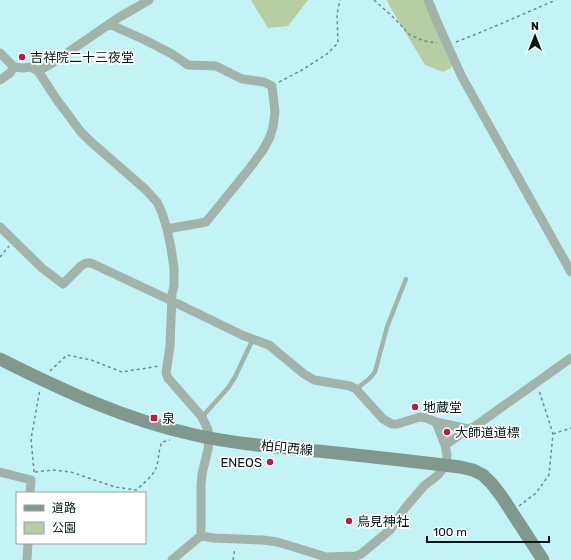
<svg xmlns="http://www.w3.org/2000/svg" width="571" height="560" font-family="Rubik,'Noto Sans JP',sans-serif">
<rect width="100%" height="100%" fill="#c4f3f6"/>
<path fill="#b7cea5" d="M251,0h57l-20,26 -20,2z
M387,0h37l31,52 -4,16 -8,4 -18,-7 -35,-58z"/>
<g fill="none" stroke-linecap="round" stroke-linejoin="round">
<path stroke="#6b8c8e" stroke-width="1.5" stroke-dasharray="3 3" stroke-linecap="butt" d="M374,0l18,16 18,19 14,6 13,2
M456,42c34,-13 67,-28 100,-42
M279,82l23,-12 25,-16 11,-11 -1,-29 3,-14
M0,257l9,-11
M50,371l17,-16 24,5 31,12 37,-6
M553,434l18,-6
M34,472l-3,-33 9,-50
M35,472l18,-2 18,2 44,15 21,3c6,-5 17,-14 20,-22 3,-8 2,-17 6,-26l8,-2
M519,506l17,-13 13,-18 4,-41 -14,-44
M233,560l2,-12"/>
<path stroke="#a2b3ab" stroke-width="4.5" d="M356,389l13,-10 6,-7 12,-45 19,-48
M202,417l26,-29 7,-11 18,-38"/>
<path stroke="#a2b3ab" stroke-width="9" d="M428,0l10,24 24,53 109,195
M109,24l36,16 27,14 16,11 28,1 26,13 22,3 8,4 3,26 -2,15 -3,10 -7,13 -14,19 -43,53 -39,7
M0,53l14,14 9,1 8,-1 7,4 19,29 24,32 9,9 55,48 12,13 5,11 5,16 4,19 3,20v18l-2,8 -2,52 -4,27 2,5 34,39 6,13 1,8 -1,11 -6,25 -1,12v50l-4,3 -25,21
M38,71l13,-7 67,-46 31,-18
M0,80l10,-7 4,-6
M0,227l42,41 21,16 18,-18 5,-3h5l81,38 70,34 27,10 35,29 10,6 36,6 6,3 27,30 9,5h5l23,-7 6,1 10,4 32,7
M445,445l23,-16 6,-2 21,-15 76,-54
M0,472l31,8 -1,13
M201,536l13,2 49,2 14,2 17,5 32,10 30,-1 5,-2 29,-24 15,-22 19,-22 14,-11 8,-10 1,-10 -2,-10 -9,-23
M27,560l1,-17"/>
<path stroke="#80988d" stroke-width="13" d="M0,359c62,31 126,61 195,76 40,9 82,12 123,16 47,5 94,10 142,16l13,3 10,5 9,9 10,13 41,63"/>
</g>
<g fill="#b21f46" stroke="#fff" stroke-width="1.5">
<circle cx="22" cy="57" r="4"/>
<circle cx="415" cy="407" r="4"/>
<rect x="150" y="414" width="8" height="8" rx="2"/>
<circle cx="447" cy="432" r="4"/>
<circle cx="270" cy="462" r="4"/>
<circle cx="349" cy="521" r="4"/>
</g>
<g text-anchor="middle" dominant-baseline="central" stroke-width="3.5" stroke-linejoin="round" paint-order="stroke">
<g font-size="13" fill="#051718" stroke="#fff" text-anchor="start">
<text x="30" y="57">吉祥院二十三夜堂</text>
<text x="423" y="407">地蔵堂</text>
<text x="162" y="418">泉</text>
<text x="455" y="432">大師道道標</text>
<text x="262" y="462" text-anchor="end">ENEOS</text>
<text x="357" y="521">鳥見神社</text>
</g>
<g font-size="13" fill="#051718" stroke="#fff">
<text transform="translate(287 448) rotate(6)">柏印西線</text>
</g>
</g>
<rect x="16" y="492" width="130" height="52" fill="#ffffff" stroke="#9ba2a3"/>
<rect x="24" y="505" width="20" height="6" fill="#80988d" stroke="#9ba2a3"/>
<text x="52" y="512" font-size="12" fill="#051718">道路</text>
<rect x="24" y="522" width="20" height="12" fill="#b7cea5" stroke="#9ba2a3"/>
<text x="52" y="532" font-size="12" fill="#051718">公園</text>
<g transform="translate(535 36)" stroke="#ffffff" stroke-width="3" paint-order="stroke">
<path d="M0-3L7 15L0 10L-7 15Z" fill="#051718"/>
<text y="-6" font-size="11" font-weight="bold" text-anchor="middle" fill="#051718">N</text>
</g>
<path d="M427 536v6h122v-6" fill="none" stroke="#051718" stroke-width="2"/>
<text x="433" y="536" font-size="12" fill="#051718" stroke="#ffffff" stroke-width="3" paint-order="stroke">100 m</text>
</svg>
